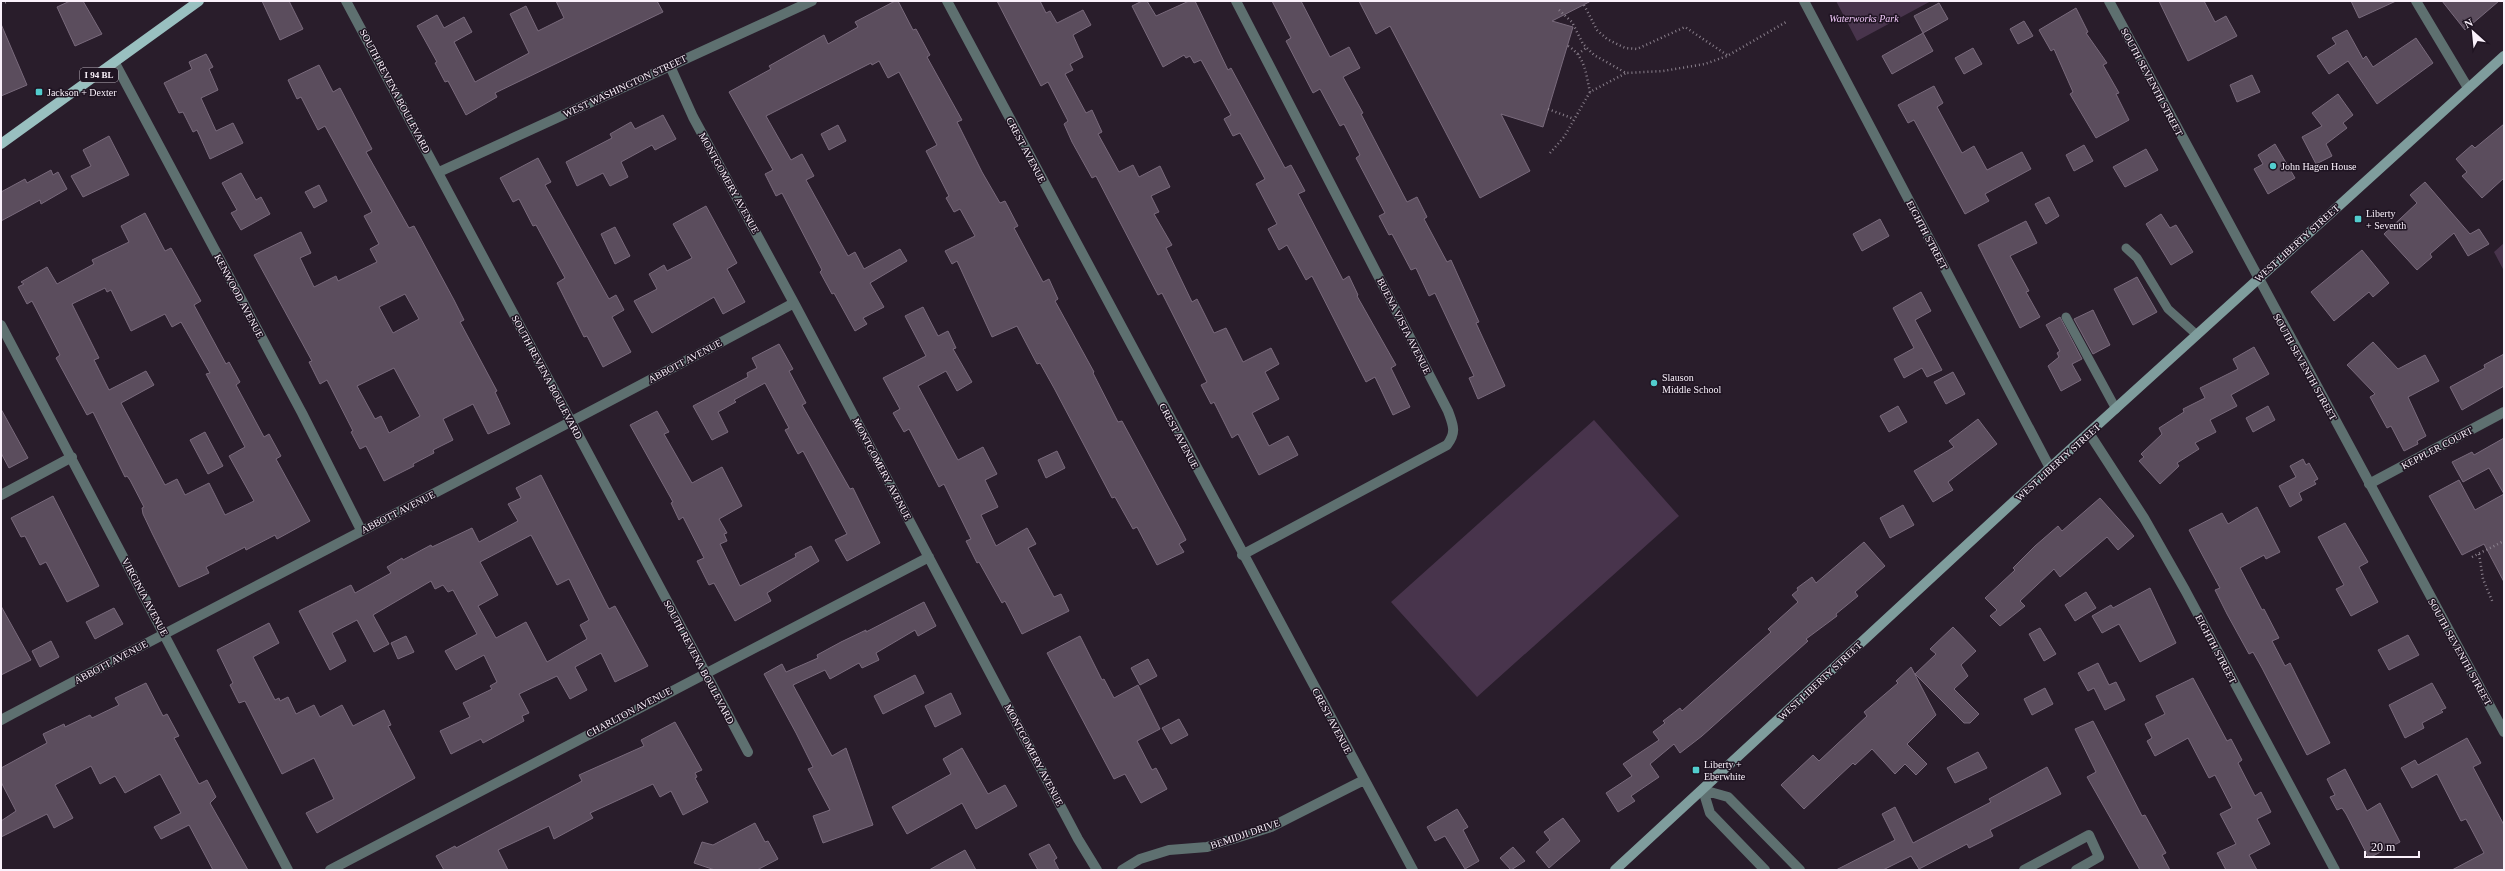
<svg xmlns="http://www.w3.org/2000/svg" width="2505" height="871" font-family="'Times New Roman',serif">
<rect width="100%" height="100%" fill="#291d2b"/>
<path fill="#48344c" d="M1836,1h95l-74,40z
M2504,243v28l-10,-19z
M1594,420l85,96 -202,181 -86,-95z"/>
<path fill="#5b4d5d" stroke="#796a7c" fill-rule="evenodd" d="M70,1h13l19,33 -27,12 -18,-39z
M262,1h27l14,28 -23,11z
M556,1h101l6,11 -168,81 2,4 -31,18 -18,-34 -3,1 -10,-19 2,-1 -20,-36 20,-11 7,13 20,-11 8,15 -18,10 21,40 54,-29 -19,-39 16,-8 12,25 26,-13z
M895,1h3l15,29 3,-1 14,26 -3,2 35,63 -5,2 25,50 18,31 5,-2 13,25 -4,2 29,54 6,-3 9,20 -3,2 39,71 -1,1 25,49 4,-1 60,111 4,8 -7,4 5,8 -27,13 -20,-38 -4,2 -18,-32 -3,1 -58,-110 -14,-25 -3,1 -20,-38 -25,11 -35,-76 -5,3 -7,-13 30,-15 -15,-27 -6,3 -8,-14 3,-2 -23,-45 11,-6 -38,-73 -11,6 -9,-17 -7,4 -1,-2 -105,53 25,44 11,-6 12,22 -8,4 42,76 7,-4 9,17 36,-20 7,12 -37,22 14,24 -21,11 4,6 -12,7 -21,-38 -2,1 -12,-22 2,-2 -40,-77 -6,3 -11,-22 8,-4 -44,-78 42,-23 -2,-3 55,-31 4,9 30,-17 -3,-5z
M997,1h43l6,12 4,-2 7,12 26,-13 8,15 -18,10 10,22 -13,7 3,6 -8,4 21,39 6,-3 10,22 -4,2 21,38 14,-7 6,12 21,-11 10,21 -19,9 8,16 -5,2 18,31 -6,3 26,54 5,-3 17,34 12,-5 17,34 28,-14 8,16 -14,8 14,27 -27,14 17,33 19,-10 10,19 -39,20 -21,-41 -6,4 -18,-36 -3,2 -10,-19 6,-3 -45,-89 -4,2 -62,-119 -4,2 -20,-36 -8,-18 4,-3 -20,-39 -7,4z
M1142,1h5l9,15 33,-15h6l33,69 3,-2 54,100 6,-3 14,26 -7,3 45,86 6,-4 9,19 -1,1 39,69 -5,3 19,39 -17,8 -18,-38 -9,5 -54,-106 -6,4 -19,-35 -8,5 -11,-21 9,-5 -21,-40 9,-5 -25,-46 -7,3 -9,-17 7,-4 -30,-55 -7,3 -4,-7 -4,2 -2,-3 -21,12 -31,-61z
M1272,1h29l29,56 19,-10 11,21 -17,9 20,36 -2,1 46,88 10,-5 10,20 -3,2 23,43 4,-2 28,62 -3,1 29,63 -27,13 -9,-21 5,-2 -39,-83 -6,3 -13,-28 -5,2 -19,-36 -3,1 -10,-19 6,-3 -29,-55 4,-3 -16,-31 -4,2 -20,-37 -7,4 -27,-52 5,-3z
M1359,1h232l-39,20 21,6 -30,100 -42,-13 29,57 -50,27 -90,-172 -14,8z
M2159,1h45l11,21 11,-6 11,20 -49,25z
M2351,1h45l-37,17z
M2442,1h57l-34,29z
M1939,3l9,16 -25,14 -9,-17z
M2076,8l12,24 -2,1 21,30 -4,2 16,28 -3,1 13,26 -33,18 -26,-44 3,-2 -19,-43 -3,2 -12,-21z
M2024,21l9,15 -15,8 -8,-15z
M1,24l26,61 -26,11z
M2347,30l16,29 3,-3 7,11 43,-29 17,25 -56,41 -29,-43 -19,13 -12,-18 19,-12 -4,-6z
M1923,33l10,18 -41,23 -10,-18z
M1973,48l9,16 -18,10 -9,-16z
M206,54l7,13 -4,2 9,21 -17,8 15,33 17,-8 10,20 -33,16 -13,-29 -4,2 -10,-20 -4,1 -15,-30 28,-14 -3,-7z
M319,65l14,27 7,-4 32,61 -6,3 43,76 5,-2 40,74 10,20 -4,2 37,69 -2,1 15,32 -22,10 -15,-30 -30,15 10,21 -20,10 1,3 -21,11 1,2 -30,15 -18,-35 -6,3 -9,-17 2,-1 -26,-51 -7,4 -11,-22 3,-1 -58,-106 47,-23 10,21 -11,5 14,29 22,-11 2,5 39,-19 -7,-13 9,-5 -15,-28 8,-4 -47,-86 -7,4 -17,-33 -4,2 -9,-19zM405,294l14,25 -26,14 -14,-26zM394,368l26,48 -31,17 -8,-17 -6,3 -18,-33z
M2252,75l8,17 -23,10 -7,-17z
M1934,86l9,17 -6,4 25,46 12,-7 13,24 35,-18 9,17 -46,25 4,7 -24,13 -51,-94 -6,3 -10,-18z
M2338,94l15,21 -10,8 4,5 -21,16 6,12 -16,8 -14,-27 20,-11 -10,-13z
M663,115l13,24 -21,11 -3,-5 -31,17 7,15 -18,9 -7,-13 -26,13 -11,-24 46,-24 -2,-4 21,-12 4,7z
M2504,124v54l-22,20 -20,-22 5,-4 -11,-13 16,-14 3,3z
M838,125l8,16 -17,9 -8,-16z
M109,136l20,39 -46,22 -12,-21 20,-10 -8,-16z
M2275,144l20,34 -27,16 -14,-25 9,-5 -5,-9z
M2084,145l9,16 -19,10 -8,-16z
M2146,149l12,21 -33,17 -12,-20z
M538,158l13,24 -6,3 64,114 7,-4 8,15 -12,7 19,35 -28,15 -16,-31 -3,1 -27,-54 8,-5 -29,-53 -3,1 -14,-27 -6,3 -13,-24z
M51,170l2,5 5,-3 9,17 -26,15 -1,-4 -39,21v-29l24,-13 2,4z
M241,173l15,27 5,-3 9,17 -29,16 -10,-17 6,-3 -15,-27z
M2425,182l45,52 9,-5 10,15 -21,12 -14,-23 -24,21 2,3 -15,13 -33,-36 33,-31 -7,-8z
M319,185l8,16 -13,7 -9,-16z
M2049,197l10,19 -13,8 -11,-20z
M706,206l31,57 -10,6 18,33 -22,12 -9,-17 -62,36 -18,-32 23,-12 -8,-15 15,-9 3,6 25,-13 -19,-34z
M145,213l20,38 6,-3 30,53 -7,4 32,59 3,-2 11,20 -4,3 28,52 5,-3 12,22 -5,3 34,62 -33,18 -2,-4 -29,15 -1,-3 -39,20 3,6 -30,14 -27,-54 -9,-19 -1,-6 2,-1 -14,-27 -3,-4 -2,1 -32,-65 -6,3 -31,-57 4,-3 -28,-54 -5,3 -9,-17 6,-3 -3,-2 26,-15 10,17 37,-20 -2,-4 37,-18 -8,-16zM105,288l2,4 4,-2 20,41 34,-17 7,13 9,-5 29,51 -4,1 39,73 -16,9 25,45 -29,14 -16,-32 -24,12 -8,-16 -12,6 -44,-82 33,-18 -8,-14 -37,19 -15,-30 5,-2 -27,-54z
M2161,214l9,14 6,-3 17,27 -22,13 -25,-41z
M1880,219l9,17 -27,15 -9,-17z
M2026,221l11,22 -27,13 19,35 -3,1 14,25 -20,11 -42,-83z
M615,227l15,29 -15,8 -14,-30z
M2362,250l27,33 -16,14 -4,-5 -35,29 -23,-29z
M2137,277l20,35 -24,13 -19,-36z
M1921,292l10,19 -16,9 27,50 -15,7 -5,-9 -18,10 -10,-19 20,-11 -21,-40z
M923,307l15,29 10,-5 8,17 -3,1 19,33 -15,9 -11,-20 -28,15 40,74 25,-13 14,27 -12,6 13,27 -17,8 15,31 31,-18 9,16 -8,4 26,49 7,-3 8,17 -47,23 -17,-33 -3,2 -23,-41 -2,1 -11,-22 5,-2 -27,-55 -5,3 -30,-58 -5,3 -11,-19 7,-4 -17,-31 43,-22 -21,-40z
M2093,310l17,35 -17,9 -19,-35z
M2060,317l22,42 -10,5 9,16 -20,11 -13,-25 11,-9 -2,-4 3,-2 -14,-26z
M2373,342l25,27 27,-14 14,26 -31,16 18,39 -9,5 1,3 -14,7 -13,-25 -4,2 -17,-31 5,-3 -28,-29z
M779,344l14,25 -4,2 17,32 -4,2 48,84 3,-1 27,55 -33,18 -12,-21 12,-6 -44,-83 -5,3 -13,-24 4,-2 -24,-45 -31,17 2,2 -18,10 10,20 -16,8 -19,-34 55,-29 -1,-4 10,-5 -5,-10z
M2254,347l15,27 -38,21 6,11 -27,14 6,12 -21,11 4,6 -22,14 2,3 -19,18 -21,-23 5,-4 -3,-3 21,-20 -3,-6 25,-16 -1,-3 22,-11 -5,-10 38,-19 -5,-10z
M2504,354v32l-42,24 -12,-23 35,-19 -1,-3z
M1953,372l12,22 -19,10 -12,-22z
M1898,406l9,16 -18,10 -9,-16z
M2268,406l7,14 -22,12 -7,-14z
M1,409l27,49 -19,10 -8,-15z
M657,411l12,21 -5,2 28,49 30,-16 20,39 -23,13 8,14 -3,1 3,7 -7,3 20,42 56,-29 -1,-3 16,-8 8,15 -52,32 4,8 -36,20 -21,-38 -5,2 -12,-24 7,-3 -21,-41 -4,3 -8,-17 2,-1 -43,-77z
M1978,419l19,25 -49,38 5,8 -20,12 -19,-31 40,-24 -5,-6z
M205,432l18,34 -15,8 -18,-34z
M2504,438v144l-20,-38 -22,11 -33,-59 30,-16 16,30 29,-16 -15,-26 -26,14 -11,-20 20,-10 2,3z
M1057,451l8,17 -19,10 -8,-18z
M2303,459l3,6 3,-2 9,16 -4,2 2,3 -17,9 3,7 -12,7 -11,-21 17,-9 -6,-11z
M541,475l68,134 6,-3 33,60 -33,16 -14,-29 -26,14 12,23 -17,9 -13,-23 -38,18 10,19 -7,3 2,5 -41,22 -2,-4 -30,15 -11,-23 30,-14 -7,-14 29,-14 -2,-3 7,-4 -13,-27 -28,15 -11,-19 32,-17 -24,-44 -5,2 -5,-7 -8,4 -4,-8 -58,34 16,29 -15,8 -17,-32 -25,13 14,28 -16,9 -31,-59 52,-26 4,8 36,-20 -4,-6 15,-9 1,2 28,-15 1,2 40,-19 7,14 39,-21 -10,-17 13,-6 -5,-10zM531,535l26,50 12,-6 20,41 -9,5 7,14 -40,23 -21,-40 -30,16 -18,-32 20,-11 -18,-33z
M53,496l46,90 -32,16 -21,-40 -6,3 -15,-29 -4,1 -10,-19z
M2100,498l34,38 -16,14 -11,-13 -47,40 -6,-8 -34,32 5,5 -25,20 -10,-10 7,-6 -12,-12 30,-28 -2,-2 22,-22 23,-20 4,5z
M1903,505l11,20 -24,13 -10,-20z
M2257,507l23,45 -14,7 -2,-4 -24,13 22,42 2,-1 15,29 -7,3 13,25 5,-3 40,80 -23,12 -45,-87 -9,-16 -4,2 -22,-40 -12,-24 5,-2 -31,-58 33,-17 6,11z
M2345,523l23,39 -9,5 19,35 -27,14 -15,-27 8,-4 -26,-48z
M1864,542l21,24 -30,26 3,4 -22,18 1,2 -31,23 2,2 -106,95 -22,17 -6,-9 -24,20 9,13 -28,19 4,5 -17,11 -12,-19 26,-17 -9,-12 36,-24 -6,-8 12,-9 -2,-2 17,-13 2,3 89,-79 -3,-3 30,-27 -6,-7 6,-5 -1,-2 15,-11 4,6z
M2150,588l26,55 -36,19 -21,-38 -17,9 -10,-17 19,-11 2,3z
M2086,592l10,16 -21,13 -10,-16z
M924,602l12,24 -18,10 -3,-6 -39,23 3,7 -17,8 -3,-5 -29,16 -5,-9 -32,15 39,71 14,-8 27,77 -50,18 -10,-27 17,-6 -22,-41 5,-2 -17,-34 -32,-59 18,-10 4,8 32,-14 -1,-3 24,-13 25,-12v2z
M1,606l30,54 -30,15z
M114,608l9,16 -28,15 -9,-17z
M269,623l10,20 -26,14 22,43 4,-2 1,3 8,-4 8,17 18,-9 6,12 22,-12 11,21 31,-16 7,15 -3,1 27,52 -98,55 -11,-20 28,-14 -20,-41 -32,16 -37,-73 -6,2 -9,-18 3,-2 -16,-33z
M1953,627l23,24 -15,14 7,11 -14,13 25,25 -9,9h-6l-49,-49 21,-20 -6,-5z
M2040,628l16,26 -12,7 -15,-27z
M2408,635l11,20 -30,15 -11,-20z
M406,636l8,16 -16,7 -7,-16z
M1080,636l22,44 2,-1 10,19 24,-13 22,44 -23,12 15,29 4,-2 11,21 -26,14 -16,-29 -11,5 -67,-126z
M51,641l8,16 -19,10 -8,-16z
M1148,659l9,17 -17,9 -9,-17z
M2098,663l11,22 7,-3 9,18 -20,10 -11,-22 -6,3 -10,-18z
M1911,667l25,48 -29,29 20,20 -11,11 -11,-11 -10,10 -23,-25 -17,16 -2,-2 -49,46 -23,-24 32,-30 6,6 48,-45 -3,-4 34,-29 -2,-2z
M915,675l9,18 -41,21 -9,-18z
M2193,678l34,63 4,-2 11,21 -4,3 17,33 6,-4 10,20 -14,7 13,25 -21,11 8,15h-31l-9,-17 19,-9 -16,-30 12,-6 -17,-33 -6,3 -21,-40 -33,18 -8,-15 5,-3 -7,-14 20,-10 -9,-18z
M146,683l17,33 4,-2 12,22 -5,2 25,46 8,-4 9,17 -6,6 38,67h-35l-24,-45 -28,14 -7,-12 27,-14 -21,-39 -35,19 -10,-17 -15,8 -9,-18 -36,19 18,33 -19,10 -7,-14 -46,23v-16l15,-10 -15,-29v-14l46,-25 -4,-9 21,-10 1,3 25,-12 2,3 27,-13 -4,-7z
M2432,683l14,25 -5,2 2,2 -21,11 2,5 -19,10 -16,-33z
M2045,688l8,16 -21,11 -8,-16z
M951,693l10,21 -26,13 -10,-21z
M1179,719l9,16 -17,9 -9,-16z
M2093,721l49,95 3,-1 21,38 -4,2 8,15h-30l-53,-93 9,-5 -21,-43z
M675,722l27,48 -7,3 2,4 -2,1 13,24 -25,13 -12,-24 -11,6 -7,-13 -63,29 3,5 -39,21 -5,-13 -51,24 10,20h-64l-8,-14 19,-10 1,2 126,-67 -3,-6 65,-29 -3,-6z
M2467,738l14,25 -8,4 31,58v45h-52l32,-17 -18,-34 -5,2 -24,-47 -25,14 -11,-20 14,-8 3,5z
M962,748l26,46 17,-9 12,21 -41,23 -14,-26 -55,31 -15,-27 59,-33 -8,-15z
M1978,752l9,16 -32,15 -8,-15z
M2047,767l14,27 -69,35 -2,1 3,6 -24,12 -2,-4 -48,25 -8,-13 -28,14h-47l59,-30 -13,-26 13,-7 18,36 78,-41 -2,-3z
M2345,769l22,42 13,-8 20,39 -31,16 -23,-44 -4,-6 -5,2 -7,-13 5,-2 -8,-16z
M1457,809l11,18 -5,3 16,31 -14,8 -20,-33 -10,5 -8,-14z
M1563,818l17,23 -31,27 -13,-16 14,-12 -6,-8z
M755,823l10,19 3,-1 10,18 -21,11h-42l-21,-7 8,-21 11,3z
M1049,844l8,14 -3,2 5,10h-21l-9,-16z
M1513,847l12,14 -14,9 -11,-12z
M965,850l11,20h-47z"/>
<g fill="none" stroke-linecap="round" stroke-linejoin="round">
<path stroke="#8b818d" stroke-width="2.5" stroke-dasharray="1 3" stroke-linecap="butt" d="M1,3l6,-1
M1584,5l13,25 10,9 18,9 12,1 48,-22 42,28
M1559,10l13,12 11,22 11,11 32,18 37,-2 42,-7 22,-8 61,-35
M1568,46c17,10 18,28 22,46
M1578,54l8,-6
M1548,109l26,10
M1550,153l14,-16 26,-45 36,-19
M2479,554l4,25 10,24
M2472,557l32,-16"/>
<path stroke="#5e7070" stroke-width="9" d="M2126,248l11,10 31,51 29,26
M2066,317l50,92"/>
<path stroke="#5e7070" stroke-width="10" d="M346,1l402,751
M947,1l466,869
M1236,1l212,410c5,14 9,21 -1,34l-205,110
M1804,1l246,467
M2416,1l52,87
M115,63l187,350 59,117
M670,66l23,51 101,186 284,536 19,31
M439,172l373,-171
M1,325l287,545
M2089,433l55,85 41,72 150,280
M2369,484l135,-72
M1,495l71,-38
M1,720c264,-140 530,-275 793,-417
M1703,790l25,7 72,73
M1703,790l7,23 55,57
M330,870l599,-313
M1122,870l18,-11 29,-9 38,-3 64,-20 93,-47
M2024,870l65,-35 10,22 -23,13"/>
<path stroke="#5e7070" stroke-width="10" d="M2109,1l395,731"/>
<path stroke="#7f9d9d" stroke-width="10" d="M1615,870l435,-402 454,-412"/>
<path stroke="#99c0c0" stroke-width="10" d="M1,144l198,-143"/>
</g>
<g fill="#52cdce" stroke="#1f1422" stroke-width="1.5">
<rect x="35" y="88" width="8" height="8" rx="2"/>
<circle cx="2273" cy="166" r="4"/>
<rect x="2354" y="215" width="8" height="8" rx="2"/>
<circle cx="1654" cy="383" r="4"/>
<rect x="1692" y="766" width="8" height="8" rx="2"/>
</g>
<g text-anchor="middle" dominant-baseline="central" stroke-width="3" stroke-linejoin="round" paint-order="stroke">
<rect fill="#1f1422" stroke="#b8afba" stroke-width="1" x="80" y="68" width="38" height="14" rx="3"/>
<g font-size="9" font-weight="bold" fill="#faf1fb">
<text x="99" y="75">I 94 BL</text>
</g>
<g font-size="10" font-style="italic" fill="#efc6f7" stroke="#1f1422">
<text x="1864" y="18">Waterworks Park</text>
</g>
<g font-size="10" fill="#faf1fb" stroke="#1f1422">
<text transform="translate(2152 82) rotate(62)">SOUTH SEVENTH STREET</text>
<text transform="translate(625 86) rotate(-25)">WEST WASHINGTON STREET</text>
<text transform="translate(395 91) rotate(62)">SOUTH REVENA BOULEVARD</text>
<text transform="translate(1026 150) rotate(62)">CREST AVENUE</text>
<text transform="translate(729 183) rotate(61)">MONTGOMERY AVENUE</text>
<text transform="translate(1927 235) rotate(62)">EIGHTH STREET</text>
<text transform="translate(2297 243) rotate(-42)">WEST LIBERTY STREET</text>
<text transform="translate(239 296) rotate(62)">KENWOOD AVENUE</text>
<text transform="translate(1404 326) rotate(63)">BUENA VISTA AVENUE</text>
<text transform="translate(685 361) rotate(-28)">ABBOTT AVENUE</text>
<text transform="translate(2305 367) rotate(61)">SOUTH SEVENTH STREET</text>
<text transform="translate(547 377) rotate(62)">SOUTH REVENA BOULEVARD</text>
<text transform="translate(1179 436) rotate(62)">CREST AVENUE</text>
<text transform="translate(2437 448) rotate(-28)">KEPPLER COURT</text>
<text transform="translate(2058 462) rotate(-42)">WEST LIBERTY STREET</text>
<text transform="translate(882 469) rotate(62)">MONTGOMERY AVENUE</text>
<text transform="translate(398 512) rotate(-27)">ABBOTT AVENUE</text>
<text transform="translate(145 597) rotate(62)">VIRGINIA AVENUE</text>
<text transform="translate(2216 649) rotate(62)">EIGHTH STREET</text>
<text transform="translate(2460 652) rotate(61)">SOUTH SEVENTH STREET</text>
<text transform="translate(111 662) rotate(-28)">ABBOTT AVENUE</text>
<text transform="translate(699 662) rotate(62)">SOUTH REVENA BOULEVARD</text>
<text transform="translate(1820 681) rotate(-43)">WEST LIBERTY STREET</text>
<text transform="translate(629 712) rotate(-28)">CHARLTON AVENUE</text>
<text transform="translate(1332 721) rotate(62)">CREST AVENUE</text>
<text transform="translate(1034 755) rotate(62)">MONTGOMERY AVENUE</text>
<text transform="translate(1245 834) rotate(-19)">BEMIDJI DRIVE</text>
</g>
<g font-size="10" fill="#faf1fb" stroke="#1f1422" text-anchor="start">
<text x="47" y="92">Jackson + Dexter</text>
<text x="2281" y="166">John Hagen House</text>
<text x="2366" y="213">Liberty<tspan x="2366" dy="12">+ Seventh</tspan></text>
<text x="1662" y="377">Slauson<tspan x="1662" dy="12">Middle School</tspan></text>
<text x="1704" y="764">Liberty +<tspan x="1704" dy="12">Eberwhite</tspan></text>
</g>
</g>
<rect width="2505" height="871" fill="none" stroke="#faf1fb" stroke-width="4"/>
<g transform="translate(2473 32) rotate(333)" stroke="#1f1422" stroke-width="3" paint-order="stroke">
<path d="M0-3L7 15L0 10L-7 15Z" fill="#faf1fb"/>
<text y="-6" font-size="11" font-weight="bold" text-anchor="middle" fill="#faf1fb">N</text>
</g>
<path d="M2365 851v6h54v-6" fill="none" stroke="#faf1fb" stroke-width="2"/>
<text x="2371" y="851" font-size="12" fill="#faf1fb" stroke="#1f1422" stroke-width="3" paint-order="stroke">20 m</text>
</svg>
